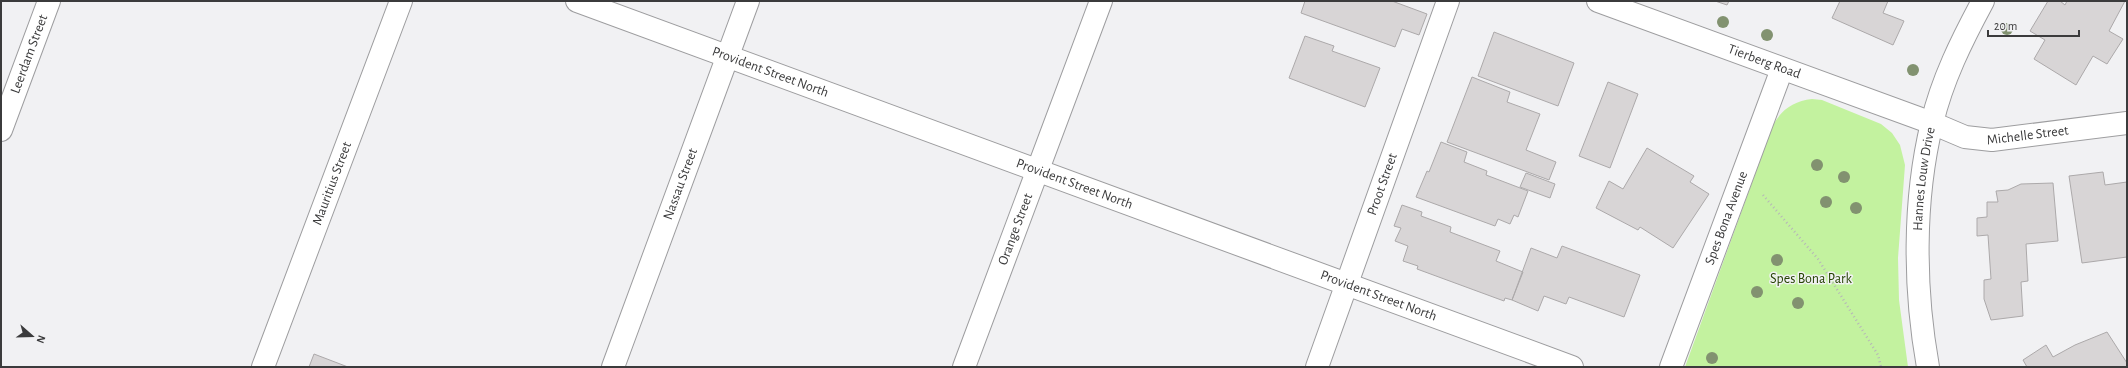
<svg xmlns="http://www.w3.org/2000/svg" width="2128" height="368" font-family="'Alegreya Sans',sans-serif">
<rect width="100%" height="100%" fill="#f1f1f3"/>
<path fill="#c3f29f" d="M1812,99l10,1 59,24 11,9 8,12 5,20 -7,93 1,42 9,67h-223l88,-242c9,-16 21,-24 39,-26z"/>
<path fill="#d8d5d6" stroke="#aca9aa" d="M1305,1h87l35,13 -8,21 -17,-6 -7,18 -94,-34z
M1715,1h14l-2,4z
M1840,1h48l-5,12 21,8 -11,24 -61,-27z
M2048,1h12l5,4 2,-4h58l-16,30 14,8 -16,25 -14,-8 -17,29 -42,-26 11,-19 -15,-9z
M1494,32l80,31 -16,43 -80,-30z
M1305,36l29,10 -2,5 48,17 -15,39 -76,-29z
M1472,77l38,15 -3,10 33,12 -14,36 30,12 -7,18 -102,-38z
M1608,82l30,12 -28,74 -31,-12z
M1441,142l26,10 -3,10 23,9 -1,4 42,16 -10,26 -4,-2 -4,9 -12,-5 -3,7 -79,-29 11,-26 2,1z
M1647,148l47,28 -4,6 19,12 -36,54 -33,-21 -2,3 -42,-22 13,-27 14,8z
M2103,172l2,13 22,-3v75l-45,6 -13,-87z
M1526,173l29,11 -5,14 -30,-11z
M2053,183l5,58 -32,3 2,37 -7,1 2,34 -32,4 -7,-21v-19l7,-1 -3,-44 -11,1v-18l10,-1v-15h11l-2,-11 12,-1 13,-6z
M1402,205l20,7 -1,4 30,11 -1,5 50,19 -4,10 27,11 -11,28 -7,-2 -1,3 -87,-32 1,-3 -15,-5 5,-15 -13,-5 6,-13 -7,-2z
M1562,246l78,29 -16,42 -55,-20 -3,7 -22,-8 -6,15 -26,-11 19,-52 26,10z
M2107,332l20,31v4h-100l-4,-7 23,-15 7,12 22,-12z
M314,354l34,13h-39z"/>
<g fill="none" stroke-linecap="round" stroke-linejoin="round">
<g stroke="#9d9d9f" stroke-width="24">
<g id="street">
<path id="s1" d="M577,1l995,366"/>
<path id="s2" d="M1932,123l33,14 27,3 135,-17"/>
<path id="s3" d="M1,130l48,-129"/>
<path id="s4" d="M263,367l138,-366"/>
<path id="s5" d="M613,367l135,-366"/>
<path id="s6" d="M964,367l137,-366"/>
<path id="s7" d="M1317,367l131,-366"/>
<path id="s8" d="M1671,367l111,-298"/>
</g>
</g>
<g stroke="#9d9d9f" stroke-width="24">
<g id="secondary">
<path id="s9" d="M1598,1l334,122"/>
<path id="s10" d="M1928,367c-14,-78 -15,-166 4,-244 10,-43 30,-83 51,-122"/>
</g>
</g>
<path stroke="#b6b6b8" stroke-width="2.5" stroke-dasharray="1 3" stroke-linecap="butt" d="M1763,195l55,64 60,96 3,12"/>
<use href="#street" stroke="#fff" stroke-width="22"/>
<use href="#secondary" stroke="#fff" stroke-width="22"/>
</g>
<g fill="#829270">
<circle cx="1723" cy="22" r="6"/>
<circle cx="2007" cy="29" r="6"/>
<circle cx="1767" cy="35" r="6"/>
<circle cx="1913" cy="70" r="6"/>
<circle cx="1817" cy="165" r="6"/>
<circle cx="1844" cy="177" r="6"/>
<circle cx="1826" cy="202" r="6"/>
<circle cx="1856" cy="208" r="6"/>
<circle cx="1777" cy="260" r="6"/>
<circle cx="1757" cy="292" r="6"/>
<circle cx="1798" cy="303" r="6"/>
<circle cx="1712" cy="358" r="6"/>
</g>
<g text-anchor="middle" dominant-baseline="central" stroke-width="3" stroke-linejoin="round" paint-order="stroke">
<g font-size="14" fill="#3b3b3c" stroke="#f1f1f3">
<text stroke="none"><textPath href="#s3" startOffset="81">Leerdam Street</textPath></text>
<text stroke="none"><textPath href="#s9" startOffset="177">Tierberg Road</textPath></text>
<text stroke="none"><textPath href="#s1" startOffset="206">Provident Street North</textPath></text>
<text stroke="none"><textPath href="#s2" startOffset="99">Michelle Street</textPath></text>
<text stroke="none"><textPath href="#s10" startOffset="189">Hannes Louw Drive</textPath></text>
<text stroke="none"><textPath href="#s4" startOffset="196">Mauritius Street</textPath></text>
<text stroke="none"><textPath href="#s5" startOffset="195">Nassau Street</textPath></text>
<text stroke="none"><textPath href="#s7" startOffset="194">Proot Street</textPath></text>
<text stroke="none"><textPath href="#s1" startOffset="530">Provident Street North</textPath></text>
<text stroke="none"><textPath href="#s8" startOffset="159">Spes Bona Avenue</textPath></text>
<text stroke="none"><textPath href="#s6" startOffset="147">Orange Street</textPath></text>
<text stroke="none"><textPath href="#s1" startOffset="854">Provident Street North</textPath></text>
</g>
<g font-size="14" fill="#274404" stroke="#f1f1f3">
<text x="1811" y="279">Spes Bona Park</text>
</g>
</g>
<rect width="2128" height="368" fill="none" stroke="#3b3b3c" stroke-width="4"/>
<g transform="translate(32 336) rotate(110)" stroke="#f1f1f3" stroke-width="3" paint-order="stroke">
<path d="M0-3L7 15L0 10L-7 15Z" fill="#3b3b3c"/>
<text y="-6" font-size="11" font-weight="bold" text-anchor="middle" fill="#3b3b3c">N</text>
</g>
<path d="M1988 30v6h91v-6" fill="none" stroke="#3b3b3c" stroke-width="2"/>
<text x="1994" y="30" font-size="12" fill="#3b3b3c" stroke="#f1f1f3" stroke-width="3" paint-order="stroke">20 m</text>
</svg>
